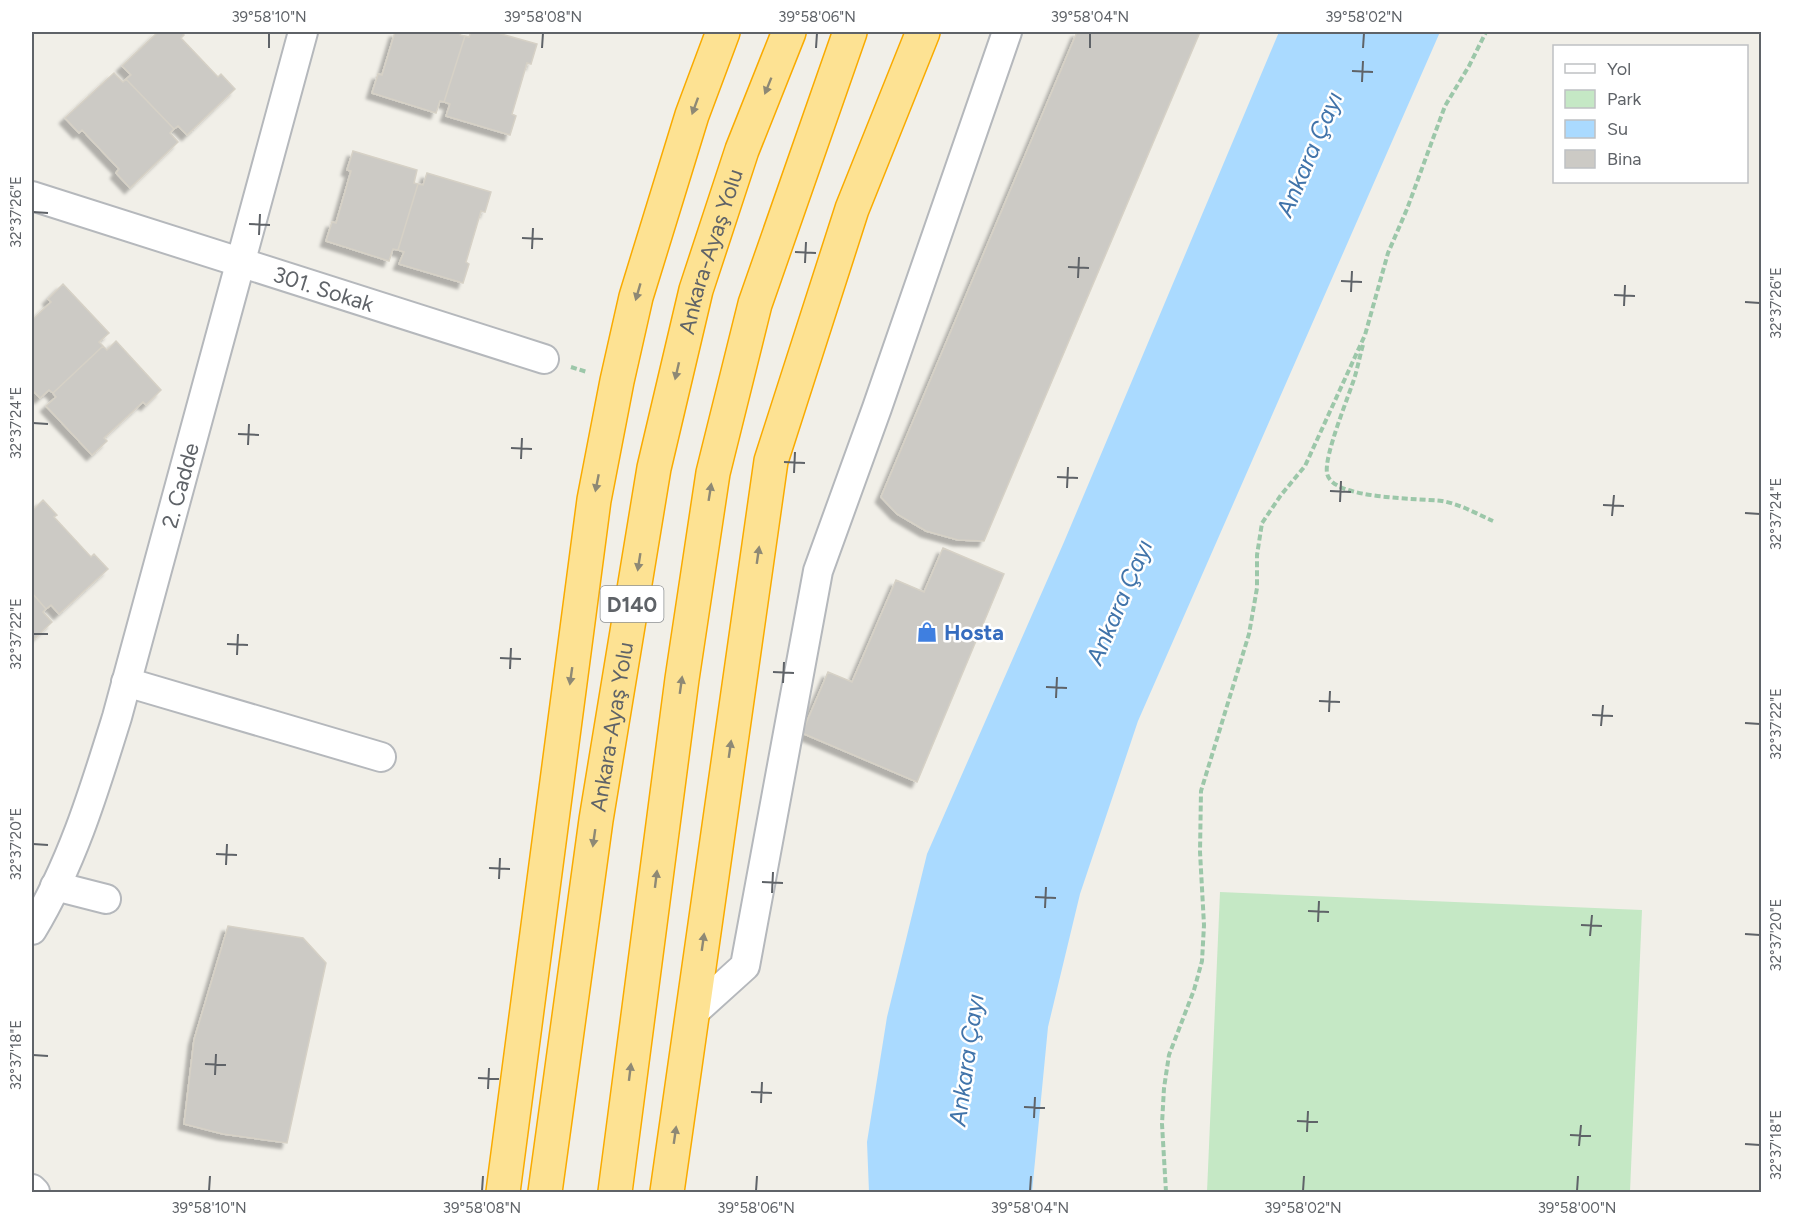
<svg xmlns="http://www.w3.org/2000/svg" width="1793" height="1224" font-family="Figtree,sans-serif">
<defs>
<filter id="shadow"><feDropShadow dx="-5.5" dy="5.5" stdDeviation="1.5" flood-color="#0004"/></filter>
</defs>
<rect width="100%" height="100%" fill="#f1efe8"/>
<path fill="#c5e8c5" d="M1220,892l422,18 -12,282h-423z"/>
<path fill="#aadaff" d="M1279,32h161l-302,689 -58,173 -32,133 -16,165h-163l-2,-50 20,-125 40,-163 137,-312z"/>
<path fill="#cccac5" stroke="#d6d1c6" stroke-width="1.5" filter="url(#shadow)" d="M158,32h23l3,3 -3,3 37,39 3,-3 14,15 -48,46 -9,-9 -4,3 -48,-50 5,-4 -9,-9z
M395,32h66l-1,3 5,1 -21,66 -4,-1 -4,12 -64,-20 6,-19 4,1z
M471,32h23l43,12 -6,20 -4,-1 -15,51 4,2 -6,19 -64,-19 4,-12 -6,-2 21,-66 4,1z
M1077,32h123l-216,509 -26,-1 -32,-9 -29,-17 -16,-17z
M114,73l9,9 3,-3 48,50 -4,4 8,9 -48,46 -14,-15 3,-4 -37,-39 -3,3 -14,-15z
M353,151l64,19 -3,13 4,1 -20,66 -5,-1 -4,12 -63,-20 6,-19 4,1 15,-52 -4,-1z
M427,173l64,19 -6,20 -4,-1 -15,51 3,2 -6,19 -64,-19 5,-12 -6,-2 20,-66 5,1z
M63,284l46,49 -10,9 4,4 -50,47 -4,-3 -9,8 -8,-8v-70l19,-18 -3,-3z
M116,341l45,49 -15,15 -3,-3 -39,36 3,3 -15,14 -46,-49 10,-9 -3,-4 50,-47 4,4z
M43,500l14,15 -3,2 37,40 3,-3 14,15 -49,45 -8,-9 -5,4 -14,-16v-82z
M943,548l61,26 -87,208 -115,-49 26,-61 24,10 44,-102 28,12z
M32,593l14,16 -3,3 9,10 -20,19z
M228,926l75,12 23,25 -39,180 -64,-9 -39,-10 10,-84z"/>
<g fill="none" stroke-linecap="round" stroke-linejoin="round">
<g stroke="#b5b8bc" stroke-width="32">
<g id="minor">
<path id="s1" d="M32,196l512,163"/>
<path d="M126,682l255,75"/>
<path d="M55,886l51,13"/>
<path id="s2" d="M32,930c40,-66 62,-139 85,-213l186,-685"/>
<path d="M693,1013l52,-47 73,-395 59,-163 130,-376"/>
<path d="M32,1189l3,3"/>
</g>
</g>
<g stroke="#f9ab00" stroke-width="36">
<g id="highway">
<path d="M503,1192l91,-692 23,-119 19,-84 56,-182 31,-83"/>
<path id="s3" d="M545,1192l51,-372 58,-352 42,-178 46,-140 47,-118"/>
<path d="M615,1192l67,-513 31,-206 42,-169 95,-272"/>
<path d="M667,1192l104,-731 81,-252 71,-177"/>
</g>
</g>
<path stroke="#9cc7a9" stroke-width="4" stroke-dasharray="6 3" stroke-linecap="butt" d="M1363,345c-3,10 -5,21 -8,31 -6,20 -31,79 -28,97 4,27 93,25 115,28 18,3 35,13 51,20
M571,367l16,5
M1166,1192l-4,-68 2,-36 5,-33 25,-65 8,-29 2,-36 -4,-73 1,-61 48,-157 8,-46v-33l5,-32 19,-28 24,-29 60,-131 23,-82 19,-44 38,-103 24,-40 17,-34"/>
<use href="#minor" stroke="#fff" stroke-width="28"/>
<use href="#highway" stroke="#fde293" stroke-width="33"/>
</g>
<defs><path id="oneway-solid" d="M-6-.8H1V-3.2L6.5 0L1 3.2V.8H-6Z" transform="scale(1.5)"/></defs>
<g fill="#8e8975">
<use href="#oneway-solid" transform="translate(768 86) rotate(112)"/>
<use href="#oneway-solid" transform="translate(695 106) rotate(110)"/>
<use href="#oneway-solid" transform="translate(638 292) rotate(106)"/>
<use href="#oneway-solid" transform="translate(677 371) rotate(103)"/>
<use href="#oneway-solid" transform="translate(597 483) rotate(101)"/>
<use href="#oneway-solid" transform="translate(710 492) rotate(-81)"/>
<use href="#oneway-solid" transform="translate(758 555) rotate(-82)"/>
<use href="#oneway-solid" transform="translate(639 562) rotate(99)"/>
<use href="#oneway-solid" transform="translate(571 676) rotate(98)"/>
<use href="#oneway-solid" transform="translate(681 685) rotate(-82)"/>
<use href="#oneway-solid" transform="translate(730 749) rotate(-82)"/>
<use href="#oneway-solid" transform="translate(594 838) rotate(98)"/>
<use href="#oneway-solid" transform="translate(656 879) rotate(-83)"/>
<use href="#oneway-solid" transform="translate(703 942) rotate(-82)"/>
<use href="#oneway-solid" transform="translate(630 1072) rotate(-83)"/>
<use href="#oneway-solid" transform="translate(675 1135) rotate(-82)"/>
</g>
<path fill="none" stroke="#5f6368" stroke-width="2" d="M269,48v-15M542,48l1,-15M816,48l1,-15M1090,48v-15M1363,48l1,-15M1352,71l21,1M1362,82l1,-21M33,212l15,1M249,224l21,1M259,235l1,-21M522,238l21,1M532,249l1,-21M795,252l21,1M805,263l1,-21M1068,267l21,1M1078,278l1,-21M1341,281l21,1M1351,292l1,-21M1614,295l21,1M1745,302l15,1M1624,306l1,-21M33,423l15,1M238,434l21,1M248,445l1,-21M511,448l21,1M521,459l1,-21M784,462l21,1M794,473l1,-21M1057,477l21,1M1067,488l1,-21M1330,491l21,1M1340,502l1,-21M1603,505l21,1M1745,513l15,1M1612,516l2,-21M33,634h15M227,644l21,1M237,655l1,-21M500,658l21,1M510,669l1,-21M773,672l21,1M783,683l1,-21M1046,687l21,1M1056,698l1,-21M1319,701l21,1M1329,712l1,-21M1592,715l21,1M1745,723l15,1M1601,726l2,-21M33,844l15,1M216,854l21,1M226,865l1,-21M489,868l21,1M499,879l1,-21M762,882l21,1M772,893l1,-21M1035,897l21,1M1045,908l1,-21M1308,911l21,1M1318,922l1,-21M1581,925l21,1M1745,934l15,1M1590,936l2,-21M33,1055l15,1M205,1064l21,1M215,1075l1,-21M478,1078l21,1M488,1089l1,-21M751,1092l21,1M761,1103l1,-21M1024,1107l21,1M1034,1118l1,-21M1297,1121l21,1M1307,1132l1,-21M1570,1135l21,1M1745,1144l15,1M1579,1146l2,-21M209,1191l1,-15M482,1191l1,-15M756,1191l1,-15M1030,1191l1,-15M1303,1191l1,-15M1577,1191l1,-15"/>
<defs>
<g id="shop-bare" transform="scale(1.62)"><path d="M-5-2.5h2.3a2.7 3.5 0 0 1 5.4 0H5L5.5 6h-11ZM-1.5-2.5h3a1.5 2.3 0 0 0-3 0Z" fill="#3f7fe0" stroke="#fff" stroke-width="2.5" paint-order="stroke"/></g>
</defs>
<g fill-rule="evenodd">
<use href="#shop-bare" x="927" y="632"/>
</g>
<g text-anchor="middle" dominant-baseline="central" stroke-width="5" stroke-linejoin="round" paint-order="stroke">
<rect fill="#fff" stroke="#8f9295" stroke-width="1.5" x="600.5" y="586" width="63" height="36" rx="4.5"/>
<g font-size="21" font-weight="bold" fill="#5f6368">
<text x="632" y="604">D140</text>
</g>
<g font-size="22" fill="#5f6368" stroke="#fff">
<text stroke="none"><textPath href="#s3" startOffset="956">Ankara-Ayaş Yolu</textPath></text>
<text stroke="none"><textPath href="#s1" startOffset="306">301. Sokak</textPath></text>
<text stroke="none"><textPath href="#s2" startOffset="470">2. Cadde</textPath></text>
<text stroke="none"><textPath href="#s3" startOffset="470">Ankara-Ayaş Yolu</textPath></text>
</g>
<g font-size="22" font-weight="bold" fill="#366cbe" stroke="#fff" text-anchor="start">
<text x="944" y="632">Hosta</text>
</g>
<g font-size="24" font-style="italic" fill="#4174aa" stroke="#fff">
<text transform="translate(1309 154) rotate(-67)">Ankara Çayı</text>
<text transform="translate(1119 602) rotate(-67)">Ankara Çayı</text>
<text transform="translate(966 1060) rotate(-82)">Ankara Çayı</text>
</g>
</g>
<rect width="1793" height="1224" fill="none" stroke="#ffffff" stroke-width="66"/>
<rect x="1553" y="45" width="195" height="138" fill="#ffffff" stroke="#bfc1c3" stroke-width="1.5"/>
<rect x="1565" y="64" width="30" height="9" fill="#ffffff" stroke="#bfc1c3" stroke-width="1.5"/>
<text x="1607" y="75" font-size="18" fill="#5f6368">Yol</text>
<rect x="1565" y="90" width="30" height="18" fill="#c5e8c5" stroke="#bfc1c3" stroke-width="1.5"/>
<text x="1607" y="105" font-size="18" fill="#5f6368">Park</text>
<rect x="1565" y="120" width="30" height="18" fill="#aadaff" stroke="#bfc1c3" stroke-width="1.5"/>
<text x="1607" y="135" font-size="18" fill="#5f6368">Su</text>
<rect x="1565" y="150" width="30" height="18" fill="#cccac5" stroke="#bfc1c3" stroke-width="1.5"/>
<text x="1607" y="165" font-size="18" fill="#5f6368">Bina</text>
<rect x="33" y="33" width="1727" height="1158" fill="none" stroke="#5f6368" stroke-width="2"/>
<g font-size="15" text-anchor="middle" fill="#5f6368">
<text x="269" y="22">39°58'10"N</text>
<text x="543" y="22">39°58'08"N</text>
<text x="817" y="22">39°58'06"N</text>
<text x="1090" y="22">39°58'04"N</text>
<text x="1364" y="22">39°58'02"N</text>
<text transform="translate(16 212) rotate(-90)" y="5">32°37'26"E</text>
<text transform="translate(1776 303) rotate(-90)" y="5">32°37'26"E</text>
<text transform="translate(16 423) rotate(-90)" y="5">32°37'24"E</text>
<text transform="translate(1776 514) rotate(-90)" y="5">32°37'24"E</text>
<text transform="translate(16 634) rotate(-90)" y="5">32°37'22"E</text>
<text transform="translate(1776 724) rotate(-90)" y="5">32°37'22"E</text>
<text transform="translate(16 844) rotate(-90)" y="5">32°37'20"E</text>
<text transform="translate(1776 935) rotate(-90)" y="5">32°37'20"E</text>
<text transform="translate(16 1055) rotate(-90)" y="5">32°37'18"E</text>
<text transform="translate(1776 1145) rotate(-90)" y="5">32°37'18"E</text>
<text x="209" y="1213">39°58'10"N</text>
<text x="482" y="1213">39°58'08"N</text>
<text x="756" y="1213">39°58'06"N</text>
<text x="1030" y="1213">39°58'04"N</text>
<text x="1303" y="1213">39°58'02"N</text>
<text x="1577" y="1213">39°58'00"N</text>
</g>
</svg>
